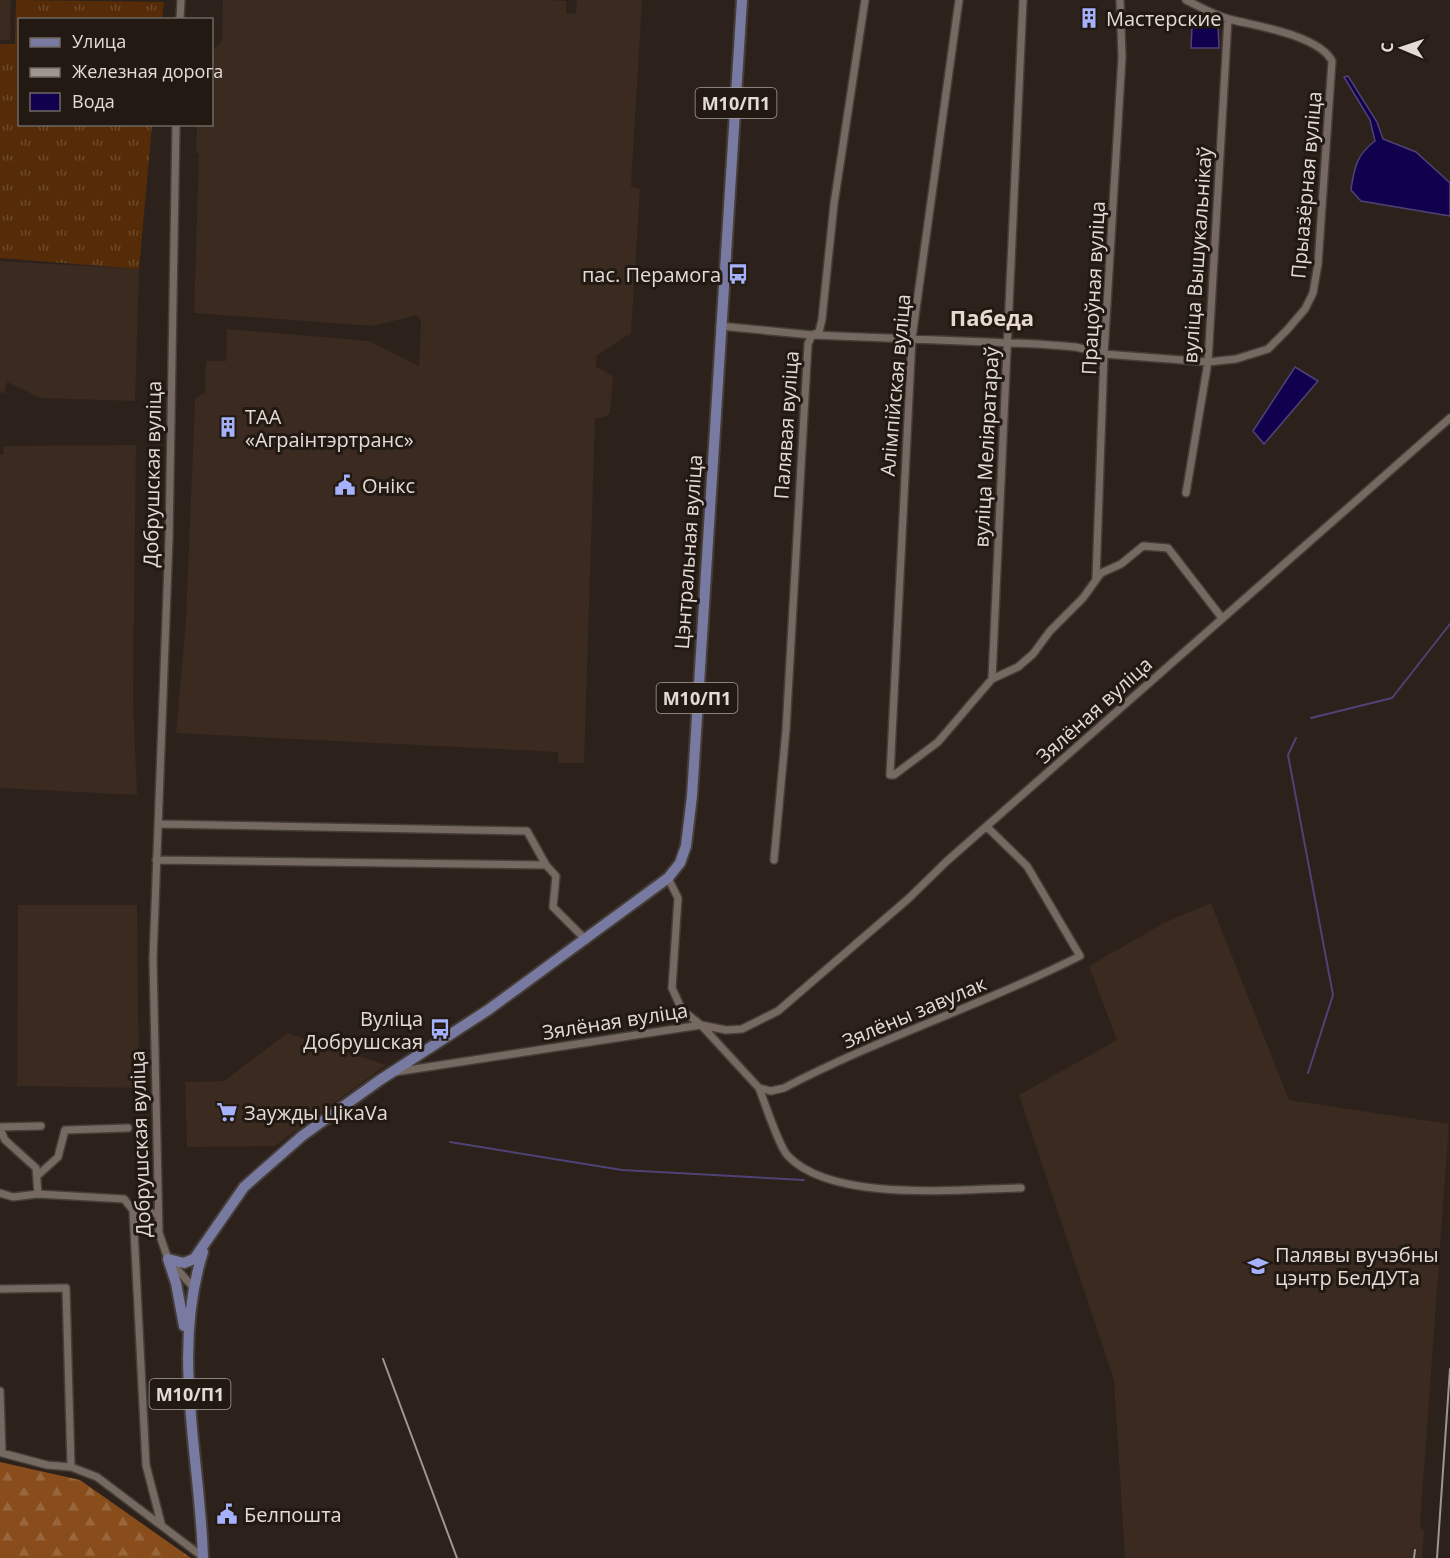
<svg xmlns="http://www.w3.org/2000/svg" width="1450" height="1558" font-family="'Open Sans',sans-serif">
<defs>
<pattern id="grass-tufts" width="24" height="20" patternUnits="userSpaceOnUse" patternTransform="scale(1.5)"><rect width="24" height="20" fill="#552c07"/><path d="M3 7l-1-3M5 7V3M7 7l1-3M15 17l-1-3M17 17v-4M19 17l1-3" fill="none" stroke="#6d4a2a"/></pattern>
<pattern id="forest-firs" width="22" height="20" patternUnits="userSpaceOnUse" patternTransform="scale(1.5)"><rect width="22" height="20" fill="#894d1b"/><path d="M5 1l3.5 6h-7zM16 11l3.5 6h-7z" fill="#99663b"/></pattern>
</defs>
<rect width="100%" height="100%" fill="#2c221b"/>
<path fill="#3a2a1f" d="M0,0h11l-1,40h-10z
M223,0h327l16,1v12l10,1 1,-14h65l-11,186 9,3 -9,144 -35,23v11l17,9 -3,37 -5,4 -10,1 -11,345h-26v-11l-382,-19 10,-113 9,-221 10,-7 1,-31h20l1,-32 142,12 50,25 2,-43 -3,-8 -45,11 -179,-13 5,-160h-3l1,-28 15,-1v-72l10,-11z
M0,261l139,8 -4,132 -94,-3 -34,-16 -3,12 -4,-2z
M136,445l-3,254 4,96 -137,-7v-333h3l1,-9z
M1211,903l78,197 160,24 -29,401 4,7 -2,26h-297l-11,-178 -95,-285 98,-55 -28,-74 75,-43z
M18,905h119l2,183 -122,-2z
M287,1033l99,32 -111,81 -88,1 -2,-65 39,-1z"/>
<path fill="url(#grass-tufts)" d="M16,0l148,2 -2,17 -142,1v104l132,1 -13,144 -139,-11v-214h15z"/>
<path fill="url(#forest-firs)" d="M0,1462l80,18 111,78h-191z"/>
<path fill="#11004d" stroke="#504276" stroke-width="1.5" d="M1218,25l1,23h-28l1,-21z
M1348,76l29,46 6,17 33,13 34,31v33l-89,-15 -10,-11c3,-22 6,-36 24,-49l-5,-21 -26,-43z
M1295,367l23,14 -54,63 -11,-13z"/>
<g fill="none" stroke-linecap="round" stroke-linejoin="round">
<path stroke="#504276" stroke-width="2" d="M1311,718l81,-20 58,-74
M1296,738l-8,17 45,240 -25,78
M450,1142l172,28 182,10"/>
<g stroke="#453d38" stroke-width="10">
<path id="street" d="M959,0l-47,338 -22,437h4l44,-33 54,-63 26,-12 15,-13 17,-23 33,-33 18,-25 20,-9 22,-18 25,2 54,70
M180,20l1,-20
M176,124l-7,415 -16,420 6,274 9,26 24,27
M720,326l92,9 226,9 38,3 28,7 104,8 28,-3 32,-10 19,-19 18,-21 8,-16 5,-29 14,-203c-13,-26 -77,-35 -103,-42 -15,-4 -29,-12 -43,-19
M1186,493l22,-131 20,-343
M1096,579l8,-225 18,-297 -2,-57
M992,679l31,-679
M159,824l368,7 19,34
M156,860l390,5 10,11 -3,31 33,33
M774,860l12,-130 22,-386 4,-9 7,-3 3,-13 12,-115 31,-204
M668,878l10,20 -6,90 10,22 19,15 58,63 12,3 13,-3c95,-50 199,-83 296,-132l-53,-90 -40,-39
M395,1072l306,-47 25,5 16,-1 36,-18 130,-112 39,-38 503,-443
M759,1088c6,15 20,59 29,68 45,47 172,33 233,32
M0,1127l41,-1
M0,1129l5,11 31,28 2,26
M37,1176l21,-19 7,-27 63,-2
M0,1193l13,4 25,-3 86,5 9,11 25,4
M133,1210l13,255 15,58
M0,1289l66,-1 5,179
M0,1391l2,62 45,12 24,2 26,10 106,80"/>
</g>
<g stroke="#453d38" stroke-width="14">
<path id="primary" d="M203,1252c-32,100 -3,204 0,306
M168,1259l16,4 10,-4 50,-72 58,-51 78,-56 108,-70 180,-132 12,-15 6,-17 6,-50 50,-796
M168,1259l8,24 8,43"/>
</g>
<use href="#street" stroke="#756961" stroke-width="7"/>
<use href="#primary" stroke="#797aa1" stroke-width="10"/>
<path stroke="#9e9691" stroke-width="2" d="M383,1359l74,199
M1414,1558l1,-8
M1437,1558l13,-189"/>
</g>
<defs>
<g id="building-bare" transform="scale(1.62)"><path d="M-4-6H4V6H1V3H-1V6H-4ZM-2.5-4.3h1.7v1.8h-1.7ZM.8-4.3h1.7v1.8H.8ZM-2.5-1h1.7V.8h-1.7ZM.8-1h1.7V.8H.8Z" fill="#a6b1fc" stroke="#221912" stroke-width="2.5" paint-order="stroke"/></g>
<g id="bus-bare" transform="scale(1.62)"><path d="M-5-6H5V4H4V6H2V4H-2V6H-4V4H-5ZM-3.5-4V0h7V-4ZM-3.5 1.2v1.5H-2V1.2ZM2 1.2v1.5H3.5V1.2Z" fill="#a6b1fc" stroke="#221912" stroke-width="2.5" paint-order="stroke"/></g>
<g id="civic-bare" transform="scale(1.62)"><path d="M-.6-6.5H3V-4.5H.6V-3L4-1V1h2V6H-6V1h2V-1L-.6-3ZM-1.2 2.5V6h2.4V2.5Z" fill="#a6b1fc" stroke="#221912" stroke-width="2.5" paint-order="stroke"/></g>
<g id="supermarket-bare" transform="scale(1.62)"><path d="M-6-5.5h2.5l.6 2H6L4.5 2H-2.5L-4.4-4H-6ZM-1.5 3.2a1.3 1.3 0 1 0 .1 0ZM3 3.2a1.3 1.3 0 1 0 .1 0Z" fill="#a6b1fc" stroke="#221912" stroke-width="2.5" paint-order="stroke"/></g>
<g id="university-bare" transform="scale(1.62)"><path d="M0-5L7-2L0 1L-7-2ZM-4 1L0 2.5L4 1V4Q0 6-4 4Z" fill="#a6b1fc" stroke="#221912" stroke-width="2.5" paint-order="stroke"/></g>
</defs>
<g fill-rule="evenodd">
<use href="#building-bare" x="1089" y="18"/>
<use href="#bus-bare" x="738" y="274"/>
<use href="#building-bare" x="228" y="427"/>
<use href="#civic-bare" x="345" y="485"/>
<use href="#bus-bare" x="440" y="1029"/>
<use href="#supermarket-bare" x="227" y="1112"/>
<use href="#university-bare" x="1258" y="1266"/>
<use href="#civic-bare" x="227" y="1514"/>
</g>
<g text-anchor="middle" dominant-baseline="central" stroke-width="6" stroke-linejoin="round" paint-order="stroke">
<g fill="#221912" stroke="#a8a19c" stroke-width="1.5">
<rect x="695.5" y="88" width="81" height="30" rx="4.5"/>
<rect x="656.5" y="683" width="81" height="30" rx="4.5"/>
<rect x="149.5" y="1379" width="81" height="30" rx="4.5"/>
</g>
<g font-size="18" font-weight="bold" fill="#e2dbd7">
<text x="736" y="103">М10/П1</text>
<text x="697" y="698">М10/П1</text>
<text x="190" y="1394">М10/П1</text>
</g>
<g font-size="20" fill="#e2dbd7" stroke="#221912" text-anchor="start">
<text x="1106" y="18">Мастерские</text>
<text x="721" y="274" text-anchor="end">пас. Перамога</text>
<text x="245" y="416">ТАА<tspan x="245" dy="23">«Аграінтэртранс»</tspan></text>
<text x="362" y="485">Онікс</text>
<text x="423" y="1018" text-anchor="end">Вуліца<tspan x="423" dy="23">Добрушская</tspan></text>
<text x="244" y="1112">Заужды ЦікаVа</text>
<text x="1275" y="1254">Палявы вучэбны<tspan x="1275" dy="23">цэнтр БелДУТа</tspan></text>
<text x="244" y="1514">Белпошта</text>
</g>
<g font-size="20" fill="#e2dbd7" stroke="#221912">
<text transform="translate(1306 185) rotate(-85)">Прыазёрная вуліца</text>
<text transform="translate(1197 255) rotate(-86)">вуліца Вышукальнікаў</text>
<text transform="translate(1093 288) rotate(-87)">Працоўная вуліца</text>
<text transform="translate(895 385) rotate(-85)">Алімпійская вуліца</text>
<text transform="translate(786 425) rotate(-86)">Палявая вуліца</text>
<text transform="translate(986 447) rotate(-87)">вуліца Меліяратараў</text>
<text transform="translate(152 474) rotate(-89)">Добрушская вуліца</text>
<text transform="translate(688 552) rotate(-86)">Цэнтральная вуліца</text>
<text transform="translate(1094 710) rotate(-42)">Зялёная вуліца</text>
<text transform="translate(914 1012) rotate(-23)">Зялёны завулак</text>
<text transform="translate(615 1021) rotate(-9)">Зялёная вуліца</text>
<text transform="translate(140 1144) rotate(-92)">Добрушская вуліца</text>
</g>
<g font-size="22" font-weight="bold" fill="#e7d9cf" stroke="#221912">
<text x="992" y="317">Пабеда</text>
</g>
</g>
<rect x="18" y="18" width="195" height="108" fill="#221912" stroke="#6f6761" stroke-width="1.5"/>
<rect x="30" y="38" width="30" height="9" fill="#797aa1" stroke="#6f6761" stroke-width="1.5"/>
<text x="72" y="48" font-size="18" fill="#e2dbd7">Улица</text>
<rect x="30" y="68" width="30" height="9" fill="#9e9691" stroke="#6f6761" stroke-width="1.5"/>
<text x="72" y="78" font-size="18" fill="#e2dbd7">Железная дорога</text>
<rect x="30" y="93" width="30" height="18" fill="#11004d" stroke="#6f6761" stroke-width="1.5"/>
<text x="72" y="108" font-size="18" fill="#e2dbd7">Вода</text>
<g transform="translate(1402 48) rotate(272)" stroke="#221912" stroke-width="4.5" paint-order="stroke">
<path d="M0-4.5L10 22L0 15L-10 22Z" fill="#e2dbd7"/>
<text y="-9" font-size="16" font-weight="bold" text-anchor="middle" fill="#e2dbd7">С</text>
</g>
</svg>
